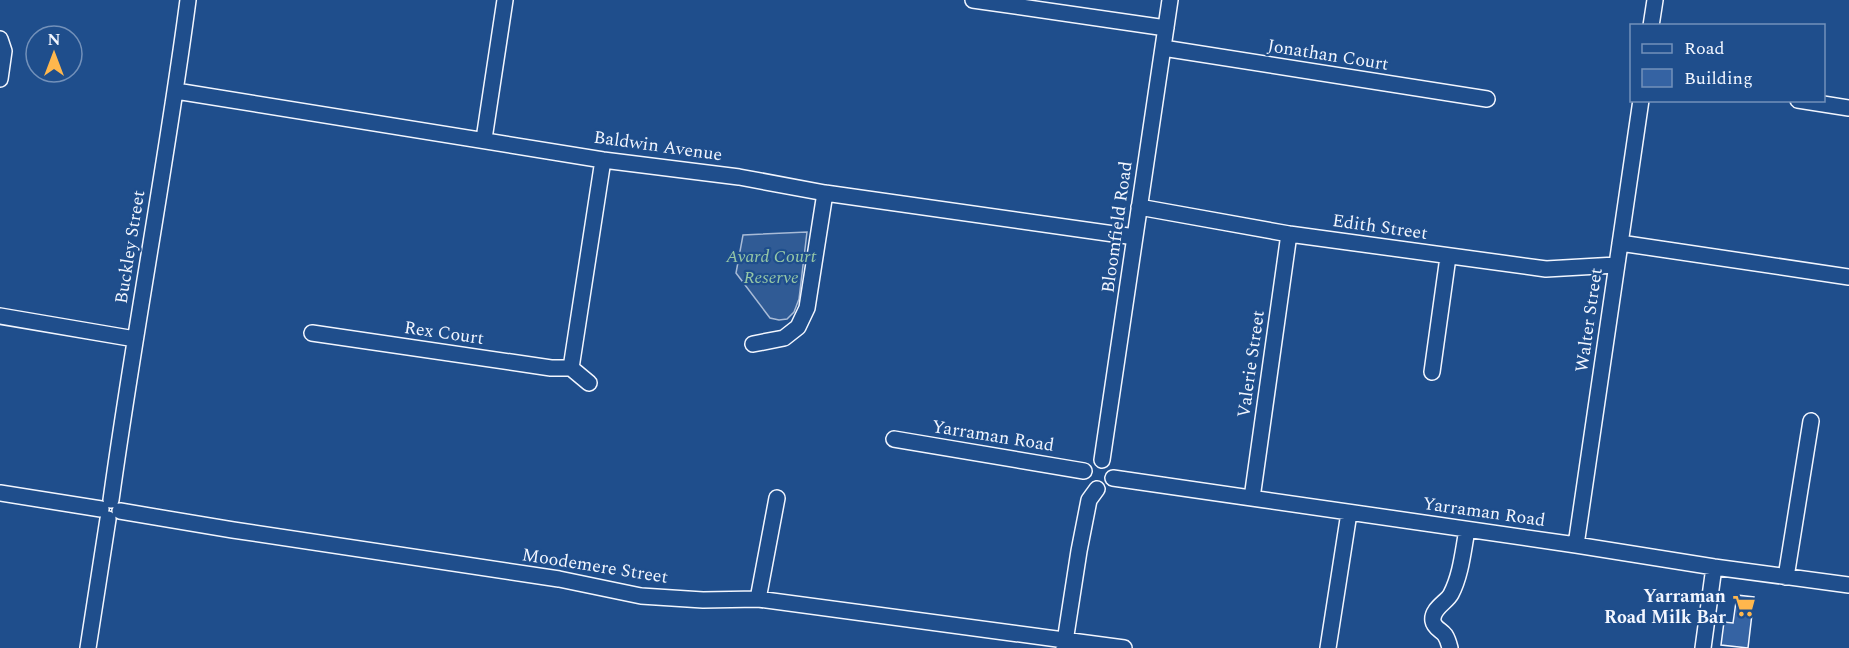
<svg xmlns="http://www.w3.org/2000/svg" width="1849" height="648" font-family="Spectral,serif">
<rect width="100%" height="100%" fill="#1f4e8c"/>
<path fill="#305b95" stroke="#a8bbd7" stroke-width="1.5" d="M807,232l-8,67 -5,13 -7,7 -8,1 -9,-2 -34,-45 7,-38z"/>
<path fill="#3563a3" stroke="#f2f6ff" stroke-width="1.5" d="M1737,595l17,2 -6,51 -27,-3 3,-23 9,1z"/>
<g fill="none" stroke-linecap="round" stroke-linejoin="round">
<g stroke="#f2f6ff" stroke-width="18">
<path id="minor" d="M973,0l193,28
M1651,26l4,-26
M0,39l4,12 -4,28
M1163,48l324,51
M176,91l427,69 136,17 86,16 310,44
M1798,100l51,8
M484,139l21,-139
M1139,207l150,27 257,35 70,-4
M1620,243l229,34
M0,316l135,23
M312,333l239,35h20l32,-208
M753,344l31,-6 14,-11 9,-19 18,-115
M571,368l18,15
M1432,372l16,-115
M894,439l190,32
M1102,460l68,-460
M1113,478l463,67 138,22 135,18
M0,493l101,16
M1252,498l37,-264
M111,500c23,-167 55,-333 77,-500
M120,511l113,19 326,49 82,17 62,4 55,-1 366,49
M1576,545l65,-445
M1786,577l25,-156
M758,599l19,-101
M88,648l20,-129
M1064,648l15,-97 10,-51 8,-11
M1328,648l21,-135
M1450,648c-1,-4 -3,-10 -5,-13 -4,-5 -11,-7 -12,-14 -2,-12 14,-19 18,-27 10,-19 12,-43 16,-64
M1703,648l11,-81"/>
</g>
<use href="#minor" stroke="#1f4e8c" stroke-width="15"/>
</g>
<defs>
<g id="supermarket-bare" transform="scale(1.8)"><path d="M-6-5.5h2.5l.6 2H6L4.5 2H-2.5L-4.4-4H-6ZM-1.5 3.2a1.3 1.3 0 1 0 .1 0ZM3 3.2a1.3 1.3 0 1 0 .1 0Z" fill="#ffb74d" stroke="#1f4e8c" stroke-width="2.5" paint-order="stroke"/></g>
</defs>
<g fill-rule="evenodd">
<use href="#supermarket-bare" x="1744" y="606"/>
</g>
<g text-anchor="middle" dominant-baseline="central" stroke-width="4.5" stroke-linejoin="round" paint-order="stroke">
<g font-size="18" fill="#f2f6ff" stroke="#1f4e8c">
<text transform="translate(1328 55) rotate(9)">Jonathan Court</text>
<text transform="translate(658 146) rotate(8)">Baldwin Avenue</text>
<text transform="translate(1117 227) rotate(-82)">Bloomfield Road</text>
<text transform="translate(1380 227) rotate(8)">Edith Street</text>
<text transform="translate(130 247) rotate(-81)">Buckley Street</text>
<text transform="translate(1589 320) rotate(-82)">Walter Street</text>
<text transform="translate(444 333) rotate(8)">Rex Court</text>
<text transform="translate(1251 364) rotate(-82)">Valerie Street</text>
<text transform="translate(993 436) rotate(9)">Yarraman Road</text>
<text transform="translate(1484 512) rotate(8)">Yarraman Road</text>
<text transform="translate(595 566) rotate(9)">Moodemere Street</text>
</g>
<g font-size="18" font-style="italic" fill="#97c8a6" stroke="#1f4e8c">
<text x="771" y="256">Avard Court<tspan x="771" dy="21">Reserve</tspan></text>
</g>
<g font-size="18" font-weight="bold" fill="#f2f6ff" stroke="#1f4e8c" text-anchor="end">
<text x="1726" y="596">Yarraman<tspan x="1726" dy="21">Road Milk Bar</tspan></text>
</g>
</g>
<rect x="1630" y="24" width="195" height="78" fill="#1f4e8c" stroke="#7391ba" stroke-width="1.5"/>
<rect x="1642" y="44" width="30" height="9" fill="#1f4e8c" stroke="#7391ba" stroke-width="1.5"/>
<text x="1684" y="54" font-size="18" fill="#f2f6ff">Road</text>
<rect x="1642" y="69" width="30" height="18" fill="#3563a3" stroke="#7391ba" stroke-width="1.5"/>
<text x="1684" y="84" font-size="18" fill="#f2f6ff">Building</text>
<g transform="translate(54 54)"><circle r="28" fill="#1f4e8c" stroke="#7391ba" stroke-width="1.5"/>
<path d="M0-4.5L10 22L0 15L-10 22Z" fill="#ffb74d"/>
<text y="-9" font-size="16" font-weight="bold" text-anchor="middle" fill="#f2f6ff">N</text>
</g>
</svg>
